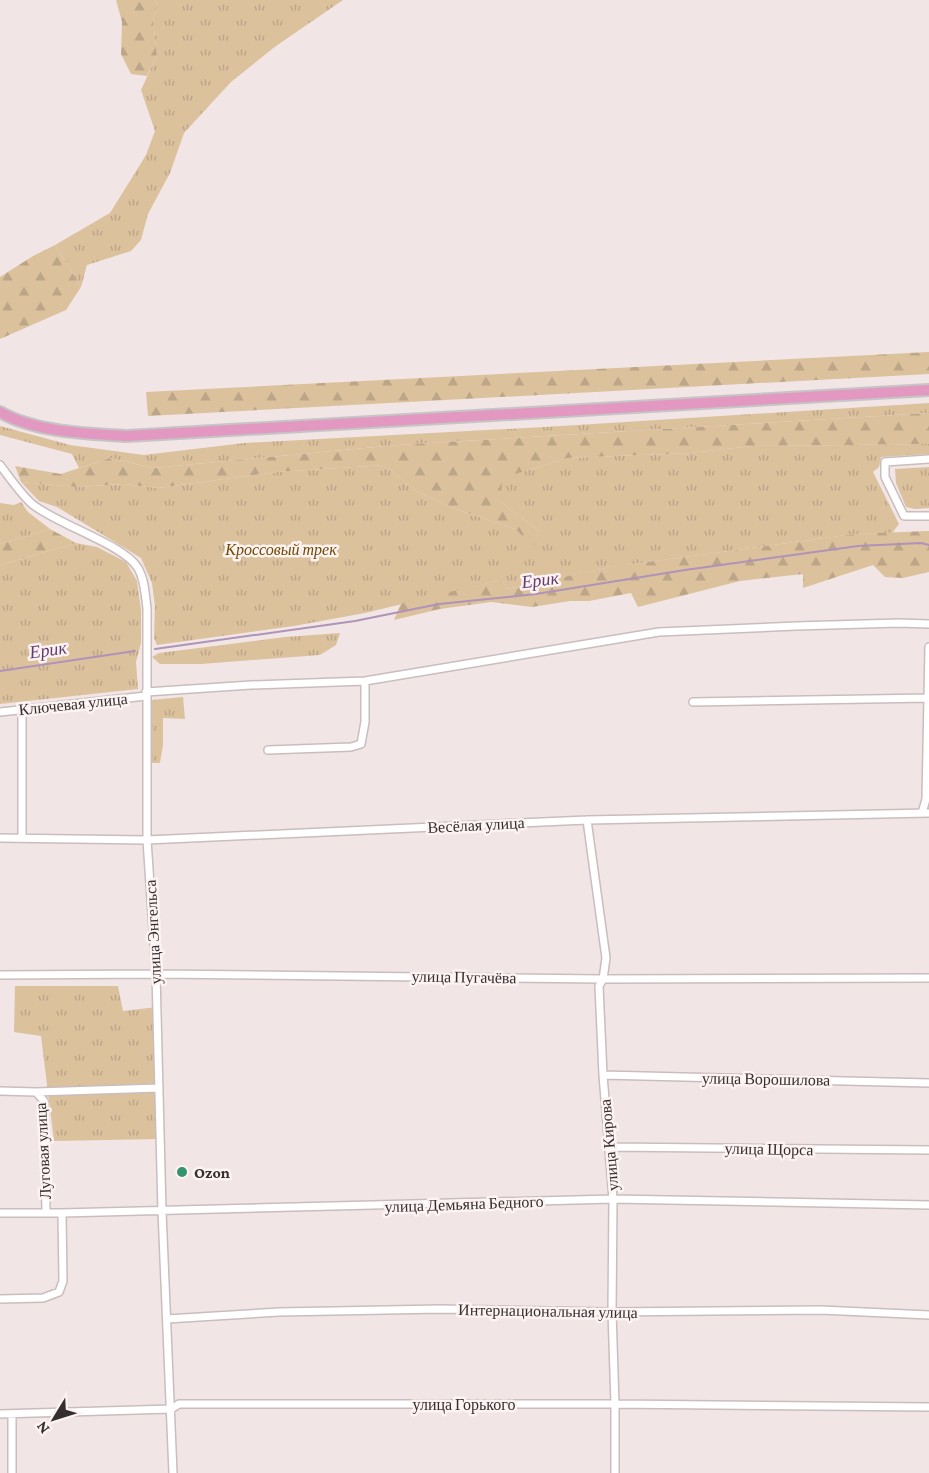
<svg xmlns="http://www.w3.org/2000/svg" width="929" height="1473" font-family="'Crimson Pro',serif">
<defs>
<pattern id="grass-tufts" width="24" height="20" patternUnits="userSpaceOnUse" patternTransform="scale(1.5)"><rect width="24" height="20" fill="#dcc19d"/><path d="M3 7l-1-3M5 7V3M7 7l1-3M15 17l-1-3M17 17v-4M19 17l1-3" fill="none" stroke="#bda688"/></pattern>
<pattern id="forest-firs" width="22" height="20" patternUnits="userSpaceOnUse" patternTransform="scale(1.5)"><rect width="22" height="20" fill="#dcc19d"/><path d="M5 1l3.5 6h-7zM16 11l3.5 6h-7z" fill="#bda688"/></pattern>
</defs>
<rect width="100%" height="100%" fill="#f2e5e5"/>
<path fill="url(#grass-tufts)" d="M157,0h186l-67,46 -45,36 -47,51 -14,40 -22,41 -7,26 -10,11 -44,14 -6,22 -26,-42 55,-32 36,-58 9,-24 -14,-41 16,-35 -4,-34z
M929,403v10l-532,32 -244,23 -43,-10 -31,10 -7,-14 -72,-19v-9l70,19 74,10 100,-12 301,-16z
M929,444v10l-48,3 -2,10 -6,5 26,52 -7,9 -38,1 -243,33 -104,22 -5,-9 -137,33 -71,13 -137,19 -3,-7 1,-32 -3,-23 -11,-25 -84,-51 -18,-6 -18,-19 56,5 46,-3 35,4 119,-16 108,-7 29,25 36,17 65,22 19,16 5,-14 -38,-29v-24l67,-20 122,-5 62,-7z
M929,467v41l-14,1 -9,-2 -10,-24 -1,-14z
M21,502l7,10 22,17 -50,15v-41l14,2z
M76,543l21,4 29,15 11,19 4,29v33l-5,19 2,27 -138,15v-139z
M340,633l-4,12 -16,10 -119,9h-41l-8,-7 7,-4 126,-16z
M183,697l2,22 -22,-1v27l-3,18h-9l1,-63z
M15,986h103l5,25 34,-4 3,132 -106,2 -13,-105 -27,-4z"/>
<path fill="url(#forest-firs)" d="M116,0h41l-4,21 4,34 -10,21 -16,-2 -10,-20 1,-32z
M55,245l26,42 -15,23 -66,29v-62l33,-21z
M929,352v22l-781,42 -2,-24z
M929,413v31l-177,2 -62,7 -122,5 -66,20 -1,24 38,29 -5,15 -19,-17 -65,-22 -36,-17 -29,-25 -108,7 -119,16 -35,-4 -46,3 -56,-5 -6,-16 46,8 49,-16 43,10 244,-23z
M50,529l26,14 -76,22v-21z
M926,531h3v41l-26,6 -18,-1 -12,-12 -70,23v-14l-63,7 -102,26 -7,-14 -42,8h-19l-38,6 -41,-5 -51,7 -46,11 7,-17 101,-23 5,9 103,-22 244,-33z"/>
<g fill="none" stroke-linecap="round" stroke-linejoin="round">
<path stroke="#af93b9" stroke-width="2" d="M155,649l200,-28 84,-17 97,-10 149,-24 173,-24 63,-3 8,2
M0,671l135,-20"/>
<g stroke="#cabdbd" stroke-width="10">
<path id="minor" d="M929,459l-44,3v15l19,39h25
M0,465c10,13 20,28 32,39 26,21 91,40 106,64 7,12 7,27 9,40v232l9,134 6,237 11,262
M146,692l105,-7 114,-4 294,-49 137,-6 103,-3 30,1
M693,702l236,-4
M0,712l146,-16
M268,750l83,-3 10,-3 4,-22v-41
M922,813l4,-14 3,-152
M587,820l19,138 -3,21 -4,7 4,89 10,124 -1,113 3,92v69
M0,838l147,2 440,-20 342,-7
M22,838v-128
M0,975l156,-1 447,5 326,-1
M603,1075l326,8
M0,1091l36,1 8,9 2,112
M36,1092l123,-4
M609,1147l320,3
M0,1213h62l551,-14 316,6
M0,1299l43,-1 16,-6 4,-11 -1,-68
M167,1319l112,-7 161,-3 172,3 209,-2 108,5
M0,1414l171,-5 8,-5h436l314,3
M12,1414v59"/>
</g>
<g stroke="#c6c5c5" stroke-width="14">
<path id="highway" d="M0,412c35,20 88,22 127,24l802,-46"/>
</g>
<use href="#minor" stroke="#fff" stroke-width="7"/>
<use href="#highway" stroke="#e398c1" stroke-width="10"/>
</g>
<circle fill="#33946e" stroke="#fef3f3" stroke-width="2" cx="182" cy="1172" r="6"/>
<g text-anchor="middle" dominant-baseline="central" stroke-width="5" stroke-linejoin="round" paint-order="stroke">
<g font-size="16" font-style="italic" fill="#6f4900" stroke="#fef3f3">
<text x="281" y="549">Кроссовый трек</text>
</g>
<g font-size="16" fill="#352f30" stroke="#fef3f3">
<text transform="translate(73 704) rotate(-6)">Ключевая улица</text>
<text transform="translate(476 825) rotate(-3)">Весёлая улица</text>
<text transform="translate(153 932) rotate(-93)">улица Энгельса</text>
<text transform="translate(464 977) rotate(1)">улица Пугачёва</text>
<text transform="translate(766 1079) rotate(1)">улица Ворошилова</text>
<text transform="translate(609 1145) rotate(-95)">улица Кирова</text>
<text transform="translate(769 1149) rotate(1)">улица Щорса</text>
<text transform="translate(43 1151) rotate(-93)">Луговая улица</text>
<text transform="translate(464 1204) rotate(-2)">улица Демьяна Бедного</text>
<text transform="translate(548 1311) rotate(1)">Интернациональная улица</text>
<text x="464" y="1404">улица Горького</text>
</g>
<g font-size="16" font-weight="bold" fill="#352f30" stroke="#fef3f3" text-anchor="start">
<text x="194" y="1172">Ozon</text>
</g>
<g font-size="18" font-style="italic" fill="#603b6e" stroke="#fef3f3">
<text transform="translate(540 580) rotate(-7)">Ерик</text>
<text transform="translate(48 650) rotate(-8)">Ерик</text>
</g>
</g>
<g transform="translate(54 1419) rotate(232)" stroke="#fef3f3" stroke-width="4.5" paint-order="stroke">
<path d="M0-4.5L10 22L0 15L-10 22Z" fill="#352f30"/>
<text y="-9" font-size="16" font-weight="bold" text-anchor="middle" fill="#352f30">N</text>
</g>
</svg>
